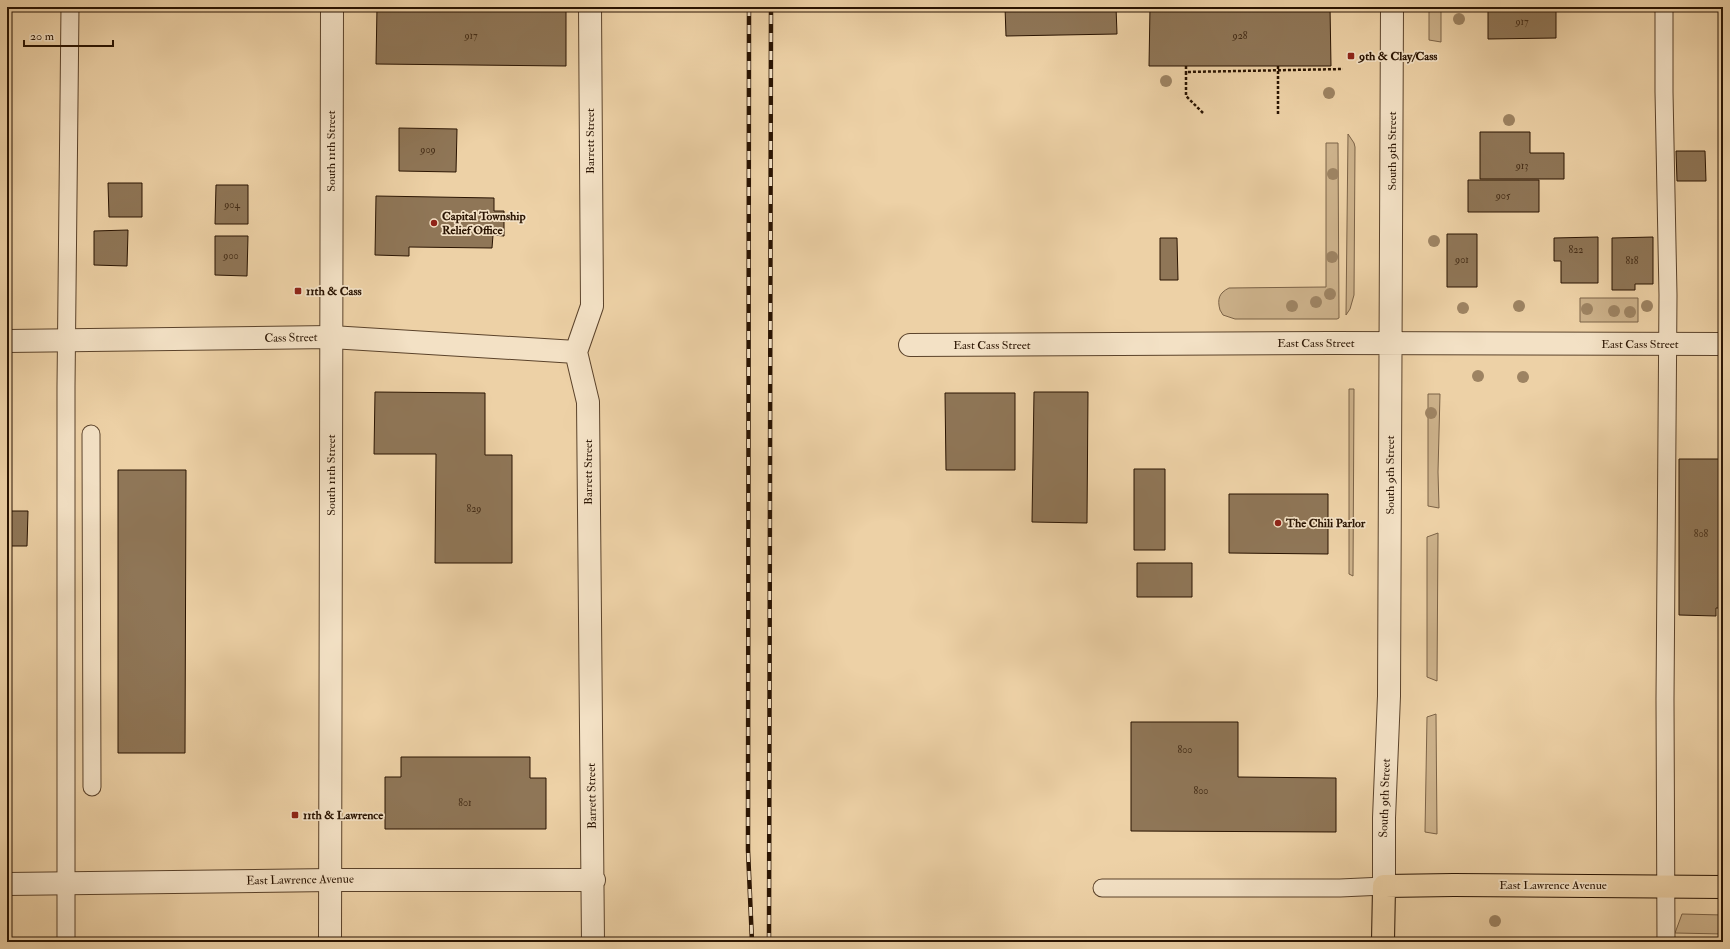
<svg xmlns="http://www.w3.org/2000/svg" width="1730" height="949" font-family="'IM FELL Double Pica',serif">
<rect width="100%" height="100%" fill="#edd1a6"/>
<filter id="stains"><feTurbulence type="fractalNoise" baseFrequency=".005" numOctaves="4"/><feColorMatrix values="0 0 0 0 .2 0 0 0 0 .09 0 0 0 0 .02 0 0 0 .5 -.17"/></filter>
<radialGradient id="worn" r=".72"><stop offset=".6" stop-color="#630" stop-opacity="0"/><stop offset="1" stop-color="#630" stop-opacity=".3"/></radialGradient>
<path fill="#ccb18a" stroke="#7b6246" d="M1429,7h12v35l-12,-2z
M1348,134l6,9 1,4 -1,148 -4,14 -4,6z
M1326,143h12l1,175 -2,1h-102l-12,-4 -3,-5c-3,-11 -1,-17 9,-22l97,-1z
M1580,298h58v24h-58z
M1349,389h5l-1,187 -4,-2z
M1428,394h12l-2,78 1,36 -11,-2z
M1438,533l-1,148 -10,-4v-140z
M1436,714l1,120 -12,-2 2,-115z
M1682,914l41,1v19l-48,-1z"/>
<path fill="#8f7657" stroke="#2a1402" d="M377,7h189v59l-190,-2z
M1005,7h111l1,27 -111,2z
M1150,7h180l1,59h-182z
M1488,7h68v31l-68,1z
M399,128l58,1 -1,43 -57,-1z
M1480,132h50v21h34v26h-84z
M1676,151h29l1,30h-29z
M1468,180h71v32h-71z
M108,183h34v34h-33z
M216,185h32v39h-33z
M376,196l118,2v13h10v25l-11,-1 -1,13 -83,-1v9l-34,-1z
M128,230l-1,36 -33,-1v-34z
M1447,234h30v53h-30z
M215,236h33l-1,40 -32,-1z
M1598,237v46h-37v-22h-7v-23z
M1653,237v47h-18v6h-23v-52z
M1160,238h17l1,42h-18z
M375,392l110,1v62h27v108h-77l1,-109h-62z
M1034,392h54l-1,131 -55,-1z
M945,393h70v77h-69z
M1679,459h44v149h-7v8l-37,-1z
M1134,469h31v81h-31z
M118,470h68l-1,283h-67z
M1229,494h99v60l-99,-1z
M7,511h21l-1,35h-20z
M1137,563h55v34h-55z
M1131,722h107v55l98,1v54l-205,-1z
M401,757h129v21h16v51h-161v-52h16z
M1040,941l70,1h-70z
M1129,941h97v1h-97z"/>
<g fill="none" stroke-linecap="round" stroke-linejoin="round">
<g stroke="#5b432b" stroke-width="19">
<path id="service" d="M1664,7v85l4,203 -3,404 1,243
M91,434l1,353
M1102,888h238l44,-2
M66,942v-556l4,-379"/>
</g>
<g stroke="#5b432b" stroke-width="24">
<path id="minor" d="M590,7l2,299 -16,46 12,50 5,540
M7,341l324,-4 245,15
M910,345l422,-2 391,1
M7,884l324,-4h263
M1384,886v-68l5,-122 3,-689"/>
</g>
<g stroke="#5b432b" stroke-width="24">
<path id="tertiary" d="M330,942l2,-935"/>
</g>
<g stroke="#2a1402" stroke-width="24">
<path id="primary" d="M1383,942l1,-56 70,-1 269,2"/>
</g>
<path stroke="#2a1402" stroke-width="2.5" stroke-dasharray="3 2" stroke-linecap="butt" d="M1186,66v6
M1278,66v48
M1203,113l-17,-17v-24l157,-3"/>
<use href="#service" stroke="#f3e1c5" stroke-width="17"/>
<use href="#minor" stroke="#f3e1c5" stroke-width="22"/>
<use href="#tertiary" stroke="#f3e1c5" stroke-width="22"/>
<use href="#primary" stroke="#edd1a6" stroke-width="22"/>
<g stroke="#2a1402" stroke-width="4.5">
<path id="rail" d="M749,7l-1,843 4,92
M769,942l2,-935"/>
</g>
<use href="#rail" stroke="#f3e1c5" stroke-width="3" stroke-dasharray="9" stroke-linecap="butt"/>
</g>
<g fill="#9d8362">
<circle cx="1459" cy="19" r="6"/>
<circle cx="1166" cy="81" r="6"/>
<circle cx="1329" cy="93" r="6"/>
<circle cx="1509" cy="120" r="6"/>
<circle cx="1333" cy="174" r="6"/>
<circle cx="1434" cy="241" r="6"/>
<circle cx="1332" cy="257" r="6"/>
<circle cx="1330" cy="294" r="6"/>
<circle cx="1316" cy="302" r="6"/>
<circle cx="1292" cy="306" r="6"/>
<circle cx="1519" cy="306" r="6"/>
<circle cx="1647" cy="306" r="6"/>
<circle cx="1463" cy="308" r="6"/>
<circle cx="1587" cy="309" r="6"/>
<circle cx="1614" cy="311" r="6"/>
<circle cx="1630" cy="312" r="6"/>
<circle cx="1478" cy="376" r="6"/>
<circle cx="1523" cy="377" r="6"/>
<circle cx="1431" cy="413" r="6"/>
<circle cx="1495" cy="921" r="6"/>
</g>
<g fill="#8f2418" stroke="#f3e1c5" stroke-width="1.5">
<rect x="1347" y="52" width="8" height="8" rx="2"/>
<circle cx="434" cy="223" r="4"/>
<rect x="294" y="287" width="8" height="8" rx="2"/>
<circle cx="1278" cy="523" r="4"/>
<rect x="291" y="811" width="8" height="8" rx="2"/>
</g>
<g text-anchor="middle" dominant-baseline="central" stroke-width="3.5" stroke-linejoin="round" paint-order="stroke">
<g font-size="10" fill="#432c17">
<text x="1522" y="22">917</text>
<text x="471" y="36">917</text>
<text x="1240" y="36">928</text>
<text x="428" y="150">909</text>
<text x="1522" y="166">913</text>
<text x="1503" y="196">905</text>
<text x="232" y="205">904</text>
<text x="1576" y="250">822</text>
<text x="231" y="256">900</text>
<text x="1462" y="260">901</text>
<text x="1632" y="261">818</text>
<text x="474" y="509">829</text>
<text x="1701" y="534">808</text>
<text x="1185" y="750">800</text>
<text x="1201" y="791">800</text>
<text x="465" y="803">801</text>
</g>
<g font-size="12" font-weight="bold" fill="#2a1402" stroke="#f3e1c5" text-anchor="start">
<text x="1359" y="56">9th &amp; Clay/Cass</text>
<text x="442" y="216">Capital Township<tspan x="442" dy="14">Relief Office</tspan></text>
<text x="306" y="291">11th &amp; Cass</text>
<text x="1286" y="523">The Chili Parlor</text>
<text x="303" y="815">11th &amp; Lawrence</text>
</g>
<g font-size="12" fill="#2a1402" stroke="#f3e1c5">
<text transform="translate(590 141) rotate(-90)">Barrett Street</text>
<text transform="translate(331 151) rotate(-90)">South 11th Street</text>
<text transform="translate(1392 151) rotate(-90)">South 9th Street</text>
<text transform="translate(291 338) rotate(-1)">Cass Street</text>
<text x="1316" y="343">East Cass Street</text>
<text x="1640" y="344">East Cass Street</text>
<text x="992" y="345">East Cass Street</text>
<text transform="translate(588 472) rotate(-90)">Barrett Street</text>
<text transform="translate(331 475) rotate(-90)">South 11th Street</text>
<text transform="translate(1390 475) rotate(-90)">South 9th Street</text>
<text transform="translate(592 796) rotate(-91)">Barrett Street</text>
<text transform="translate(1385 798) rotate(-88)">South 9th Street</text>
<text transform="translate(300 880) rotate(-1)">East Lawrence Avenue</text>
<text x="1553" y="885">East Lawrence Avenue</text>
</g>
</g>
<rect width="1730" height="949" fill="none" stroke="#edd1a6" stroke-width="24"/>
<rect x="8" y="8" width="1714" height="933" fill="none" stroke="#2a1402" stroke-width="2"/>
<rect x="12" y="12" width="1706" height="925" fill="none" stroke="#2a1402"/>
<path d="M24 40v6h89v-6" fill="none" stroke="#2a1402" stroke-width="2"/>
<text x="30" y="40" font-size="12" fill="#2a1402" stroke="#f3e1c5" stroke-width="3" paint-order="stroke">20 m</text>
<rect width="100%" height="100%" filter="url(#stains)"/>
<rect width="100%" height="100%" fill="url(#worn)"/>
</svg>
